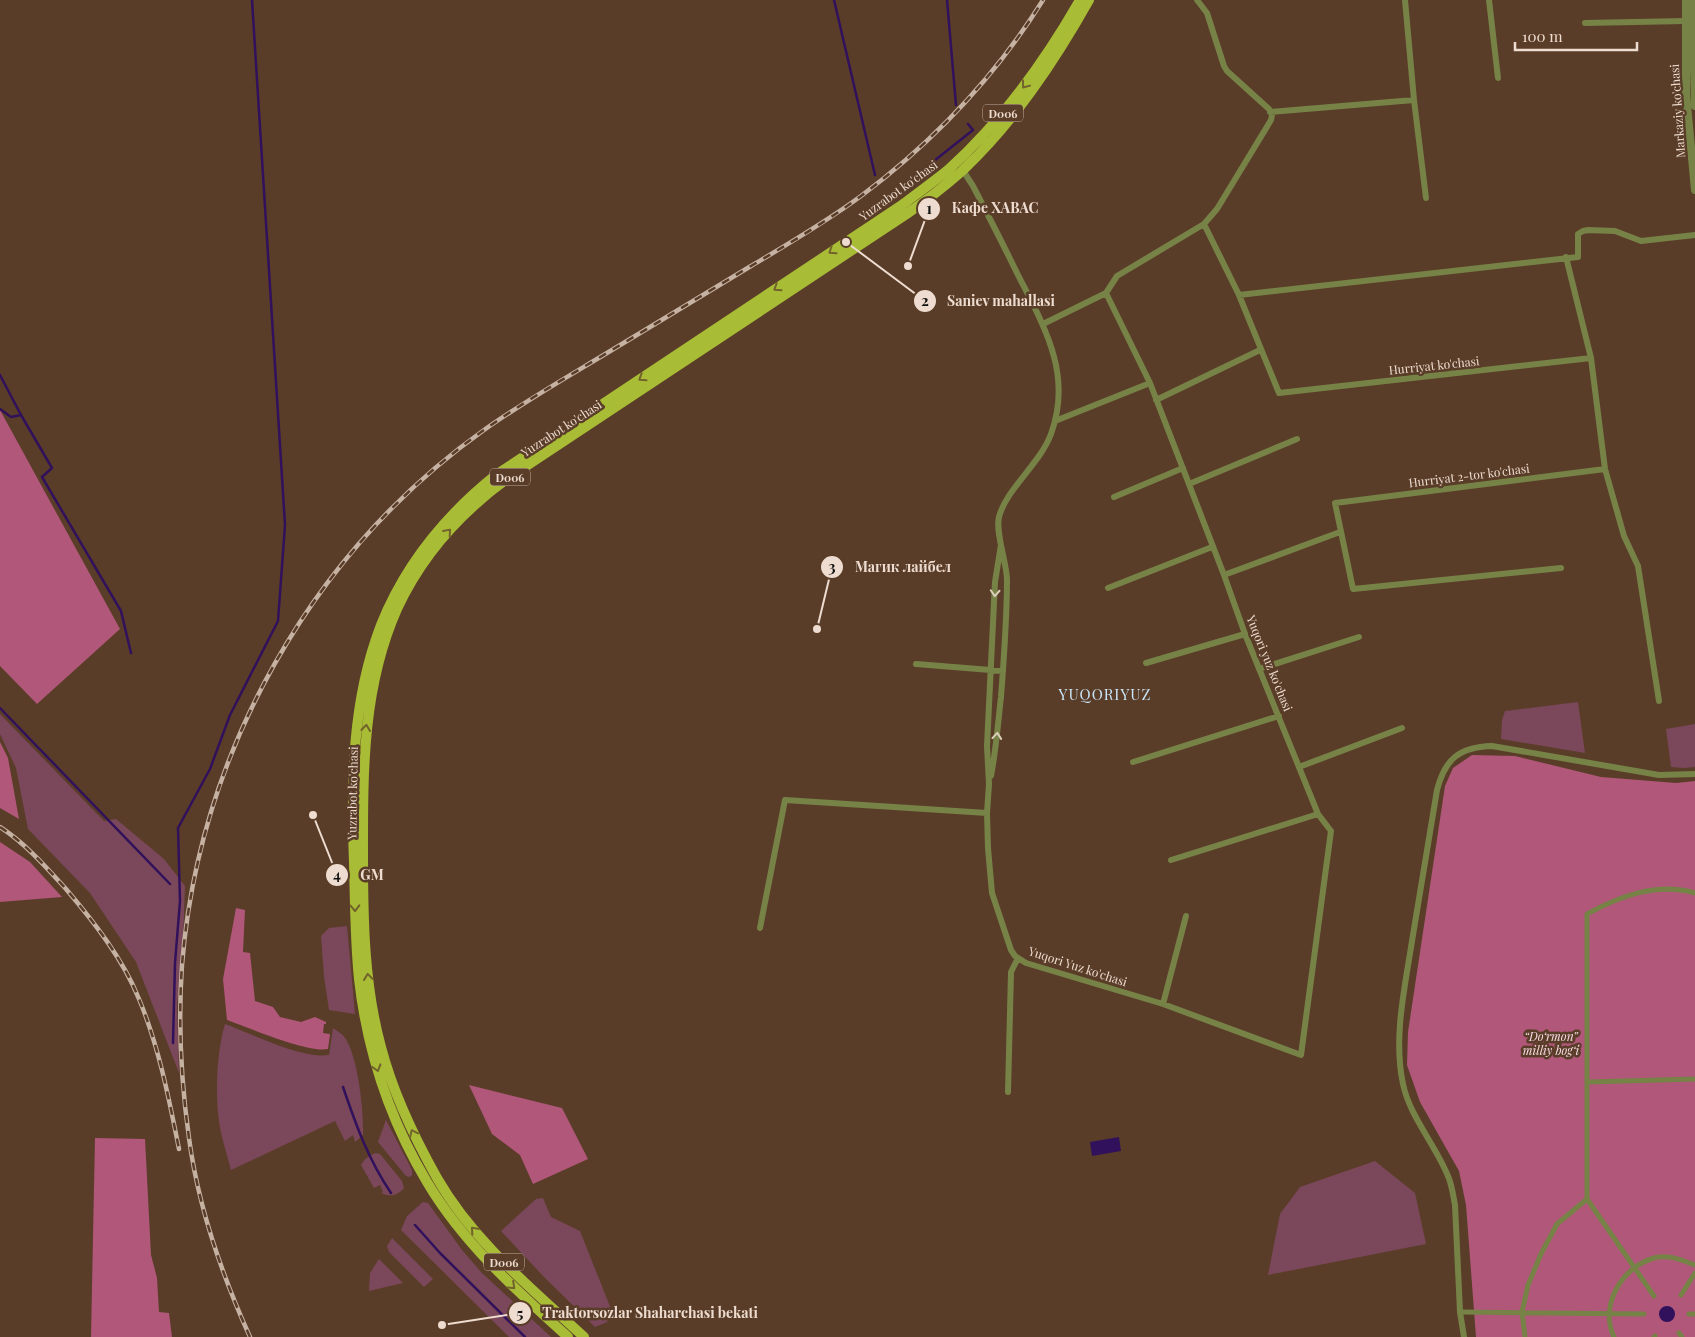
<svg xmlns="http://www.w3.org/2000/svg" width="1695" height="1337" font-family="'Playfair Display',serif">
<rect width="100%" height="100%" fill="#5a3d28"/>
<path fill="#7b475a" d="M1578,702l7,51 -84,-14 1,-19 3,-9z
M0,714l104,107 12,-2 48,40 21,27 -2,58 -6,62 2,67 -43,-111 -46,-69 -62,-64 -12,-61 -16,-34z
M1695,724v43l-12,1 -12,-1 -5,-38z
M347,926l8,88 -26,-4 -5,-34 -3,-40 8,-8z
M225,1024c28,10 76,35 104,31l4,-27c4,3 10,6 12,10 13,18 19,75 18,97l-8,7 -2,-7 -8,6 -10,-20 -104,49c-4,-16 -10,-33 -12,-49 -4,-28 -2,-71 6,-97z
M386,1120l26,50v5l-2,2 -4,-1 -28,-34z
M375,1153l5,1 22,27 2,7c-7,8 -13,9 -23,5l2,-1 -3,-7 -6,3 -13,-23 4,-6z
M1375,1161l40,32 11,51 -158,31 12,-61 20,-27z
M543,1198l8,19 29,14 31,78 -4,13 -12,5 -51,-50 -43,-46 35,-32z
M423,1202l5,1 34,47 19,22 70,65h-42l-108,-107 6,-14z
M392,1238l41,41 -9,8 -35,-35 -2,-6z
M379,1259l24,24 -34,8 1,-18z"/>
<path fill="#b0577a" d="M0,410l120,219 -83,75 -37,-38z
M0,742l8,16 11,61 -19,-11z
M1472,755l43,1 86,21 75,6 19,-2v556h-219l-10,-132 -7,-34 -39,-69 -13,-37 1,-33 37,-246 8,-18z
M0,842l30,20 32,35 -62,5z
M236,908l9,2 -2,42 7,1 5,48 18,6 7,10 21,5 14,-5 11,5v2h-2l-1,9 7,1 -2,15c-21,4 -78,-21 -101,-29l-4,-41z
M469,1085l93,23 26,51 -55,25 -13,-29 -28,-21z
M95,1138l50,1 6,116 6,23 2,34 10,1 3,24h-81z"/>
<path fill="#31115c" d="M1119,1137l2,14 -29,5 -2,-14z
M1659 1314a8 8 0 1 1 16 0a8 8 0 1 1-16 0Z"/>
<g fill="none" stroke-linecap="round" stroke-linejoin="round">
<path stroke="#31115c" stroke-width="2.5" d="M834,0l41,175
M947,0l9,105
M910,180l63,-50 -5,-6
M0,375l21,40 31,53 -10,9 79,134 10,42
M0,409l11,8 10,-2
M0,708l170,176
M173,1043l2,-80 5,-62 -2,-73 32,-59 20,-54 48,-94 7,-96 -33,-525
M343,1087c13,38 25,72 48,106
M415,1225l25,28 85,84"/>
<path stroke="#778247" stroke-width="5" d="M1587,1082l108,-3
M1681,1295l14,-22
M1654,1296l-67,-97v-285c33,-18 70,-32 108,-21
M1460,1312l184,2
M1689,1314h6
M1679,1333l3,4
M1525,1337l-3,-25 6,-27 13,-31 16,-30 30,-25
M1614,1337c-15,-32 8,-70 40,-79 14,-4 28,2 41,7
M1654,1337l1,-1"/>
<path stroke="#778247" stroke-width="6" d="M1405,0l9,100 12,98
M1489,0l9,78
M1585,23l100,-2
M1270,112l144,-12
M962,169l11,17c15,29 30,58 44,87 27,53 56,101 34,161 -11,30 -45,55 -52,83 -4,15 8,46 8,63 0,39 -3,78 -6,117 -3,26 -5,53 -10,79
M1204,224l35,71 40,98 312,-35
M1566,257l25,101 14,111 19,67 14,30 21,135
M1239,295l339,-38v-23l5,-3 5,-1 27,1 26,10 54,-6
M1043,324l63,-31 11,-17 87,-52 13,-15 54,-89 1,-5 -3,-6 -42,-38 -3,-5 -17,-53 -10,-13
M1156,400l104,-50
M1055,421l95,-38
M1189,484l108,-45
M1114,497l69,-29
M1001,545l-6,37 -8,164 2,38 -2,29 1,35 4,45 19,57 4,6 11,7 137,41 138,51 30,-224 -13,-17 -73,-180 -21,-59 -74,-192 -44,-90
M1561,568l-208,21 -18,-86 270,-34
M1224,575l116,-43
M1108,588l104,-41
M1146,663l99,-29
M916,664l87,7
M1259,669l100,-32
M1133,762l146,-46
M1299,767l103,-39
M1171,860l147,-46
M760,928l25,-128 202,13
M1163,1004l23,-88
M1008,1092l3,-120 7,-14
M1464,1337l-4,-25 -5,-107c-2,-10 -3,-20 -7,-29 -13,-32 -38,-59 -45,-92 -10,-47 2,-97 9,-143 8,-51 17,-101 25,-151 8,-31 22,-43 55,-44l167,29 36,-1"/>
<path stroke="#778247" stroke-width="8" d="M1686,0v94l9,96
M1694,0l-1,31 2,75"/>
<path stroke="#a9bc35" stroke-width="10" d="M568,1337c-52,-47 -105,-94 -141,-155 -37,-62 -60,-132 -68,-203 -4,-39 -4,-78 -5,-117 -3,-80 -2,-162 27,-237 24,-60 65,-110 115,-150l406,-270c16,-12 31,-23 46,-35 54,-49 96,-107 132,-170
M584,1337c-53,-49 -111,-96 -147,-159 -23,-41 -44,-85 -56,-131 -17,-62 -18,-127 -18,-191 0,-84 -1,-168 34,-247 25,-54 66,-99 114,-133l397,-263c19,-13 37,-27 54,-42 52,-49 92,-109 127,-171"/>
<g stroke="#c6b2a3" stroke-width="4.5">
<path id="rail" d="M0,827c25,16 46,40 66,62 28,33 57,70 73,110 20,48 30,100 40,150
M250,1337c-28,-62 -52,-131 -61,-199 -8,-57 -11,-116 -7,-173 17,-212 129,-412 302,-535 38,-27 78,-50 118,-74 50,-30 99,-60 149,-90 37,-22 75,-44 110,-70 72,-54 134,-119 182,-196"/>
</g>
<use href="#rail" stroke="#5a3d28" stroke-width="2.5" stroke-dasharray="8" stroke-linecap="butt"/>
</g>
<defs><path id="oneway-chevron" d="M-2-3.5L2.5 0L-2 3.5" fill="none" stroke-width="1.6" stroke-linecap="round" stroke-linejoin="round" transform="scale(1.25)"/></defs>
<g stroke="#72632c">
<use href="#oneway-chevron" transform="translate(1025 85) rotate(127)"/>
<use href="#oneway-chevron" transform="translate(832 251) rotate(146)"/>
<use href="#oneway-chevron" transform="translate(777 288) rotate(147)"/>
<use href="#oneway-chevron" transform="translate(642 378) rotate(147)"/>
<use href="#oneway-chevron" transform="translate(448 532) rotate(-49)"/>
<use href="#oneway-chevron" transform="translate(366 728) rotate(-84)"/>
<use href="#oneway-chevron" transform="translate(355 908) rotate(89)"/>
<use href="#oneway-chevron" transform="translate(368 977) rotate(-97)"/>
<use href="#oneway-chevron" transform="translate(377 1068) rotate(73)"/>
<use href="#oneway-chevron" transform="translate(413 1133) rotate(-115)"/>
<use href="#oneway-chevron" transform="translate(474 1230) rotate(-131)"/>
<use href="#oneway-chevron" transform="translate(512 1286) rotate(43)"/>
</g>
<g stroke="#dbcebb">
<use href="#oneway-chevron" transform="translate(995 593) rotate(93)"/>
<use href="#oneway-chevron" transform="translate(997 736) rotate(-85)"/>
</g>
<g text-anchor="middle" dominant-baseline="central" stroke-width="5" stroke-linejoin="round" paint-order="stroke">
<g fill="#5a3d28" stroke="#c1ac9d" stroke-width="1">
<rect x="983" y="104.5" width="40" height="17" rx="4"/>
<rect x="490" y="468.5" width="40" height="17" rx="4"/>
<rect x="484" y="1253.5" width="40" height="17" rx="4"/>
</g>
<g font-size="11" font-weight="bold" fill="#eddccf">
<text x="1003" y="113">D006</text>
<text x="510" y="477">D006</text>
<text x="504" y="1262">D006</text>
</g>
<g font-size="12" fill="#eddccf" stroke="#5a3d28">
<text transform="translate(1677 111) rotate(-94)">Markaziy ko'chasi</text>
<text transform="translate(898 190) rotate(-36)">Yuzrabot ko'chasi</text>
<text transform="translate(1434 365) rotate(-6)">Hurriyat ko'chasi</text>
<text transform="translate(561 428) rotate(-33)">Yuzrabot ko'chasi</text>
<text transform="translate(1469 475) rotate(-7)">Hurriyat 2-tor ko'chasi</text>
<text transform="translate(1270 663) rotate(68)">Yuqori yuz ko'chasi</text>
<text transform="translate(352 793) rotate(-89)">Yuzrabot ko'chasi</text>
<text transform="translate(1078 966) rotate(18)">Yuqori Yuz ko'chasi</text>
</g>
<g font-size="12" font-style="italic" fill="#f5dbe3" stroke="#5a3d28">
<text x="1551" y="1036">“Do‘rmon”<tspan x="1551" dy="14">milliy bog‘i</tspan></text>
</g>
<g font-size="15" letter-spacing="1" fill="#c9e6f9" stroke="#5a3d28">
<text x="1105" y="694">YUQORIYUZ</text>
</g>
</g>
<path fill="none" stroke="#eddccf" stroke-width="2" d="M908 266L929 209M846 242L925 301M817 629L832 567M313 815L337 875M442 1325L520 1313"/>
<g fill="#eddccf" stroke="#5a3d28" stroke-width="2">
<circle cx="908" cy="266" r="5"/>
<circle cx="846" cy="242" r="5"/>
<circle cx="817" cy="629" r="5"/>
<circle cx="313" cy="815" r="5"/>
<circle cx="442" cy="1325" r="5"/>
<circle cx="929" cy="209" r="12"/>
<circle cx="925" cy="301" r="12"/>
<circle cx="832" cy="567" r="12"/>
<circle cx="337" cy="875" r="12"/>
<circle cx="520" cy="1313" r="12"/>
</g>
<g font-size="15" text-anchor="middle" font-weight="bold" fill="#111">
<text x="929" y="214">1</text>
<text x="925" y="306">2</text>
<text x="832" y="572">3</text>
<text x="337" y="880">4</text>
<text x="520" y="1319">5</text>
</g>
<g font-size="14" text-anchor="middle" font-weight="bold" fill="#eddccf" stroke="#5a3d28" stroke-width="5" stroke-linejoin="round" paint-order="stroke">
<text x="995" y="213">Кафе ХАВАС</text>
<text x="1001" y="306">Saniev mahallasi</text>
<text x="903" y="572">Магик лайбел</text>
<text x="372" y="880">GM</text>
<text x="650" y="1318">Traktorsozlar Shaharchasi bekati</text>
</g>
<path d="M1515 42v8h122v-8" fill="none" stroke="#eddccf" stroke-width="2.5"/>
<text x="1522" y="42" font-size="15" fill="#eddccf" stroke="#5a3d28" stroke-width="4" paint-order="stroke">100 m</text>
</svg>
